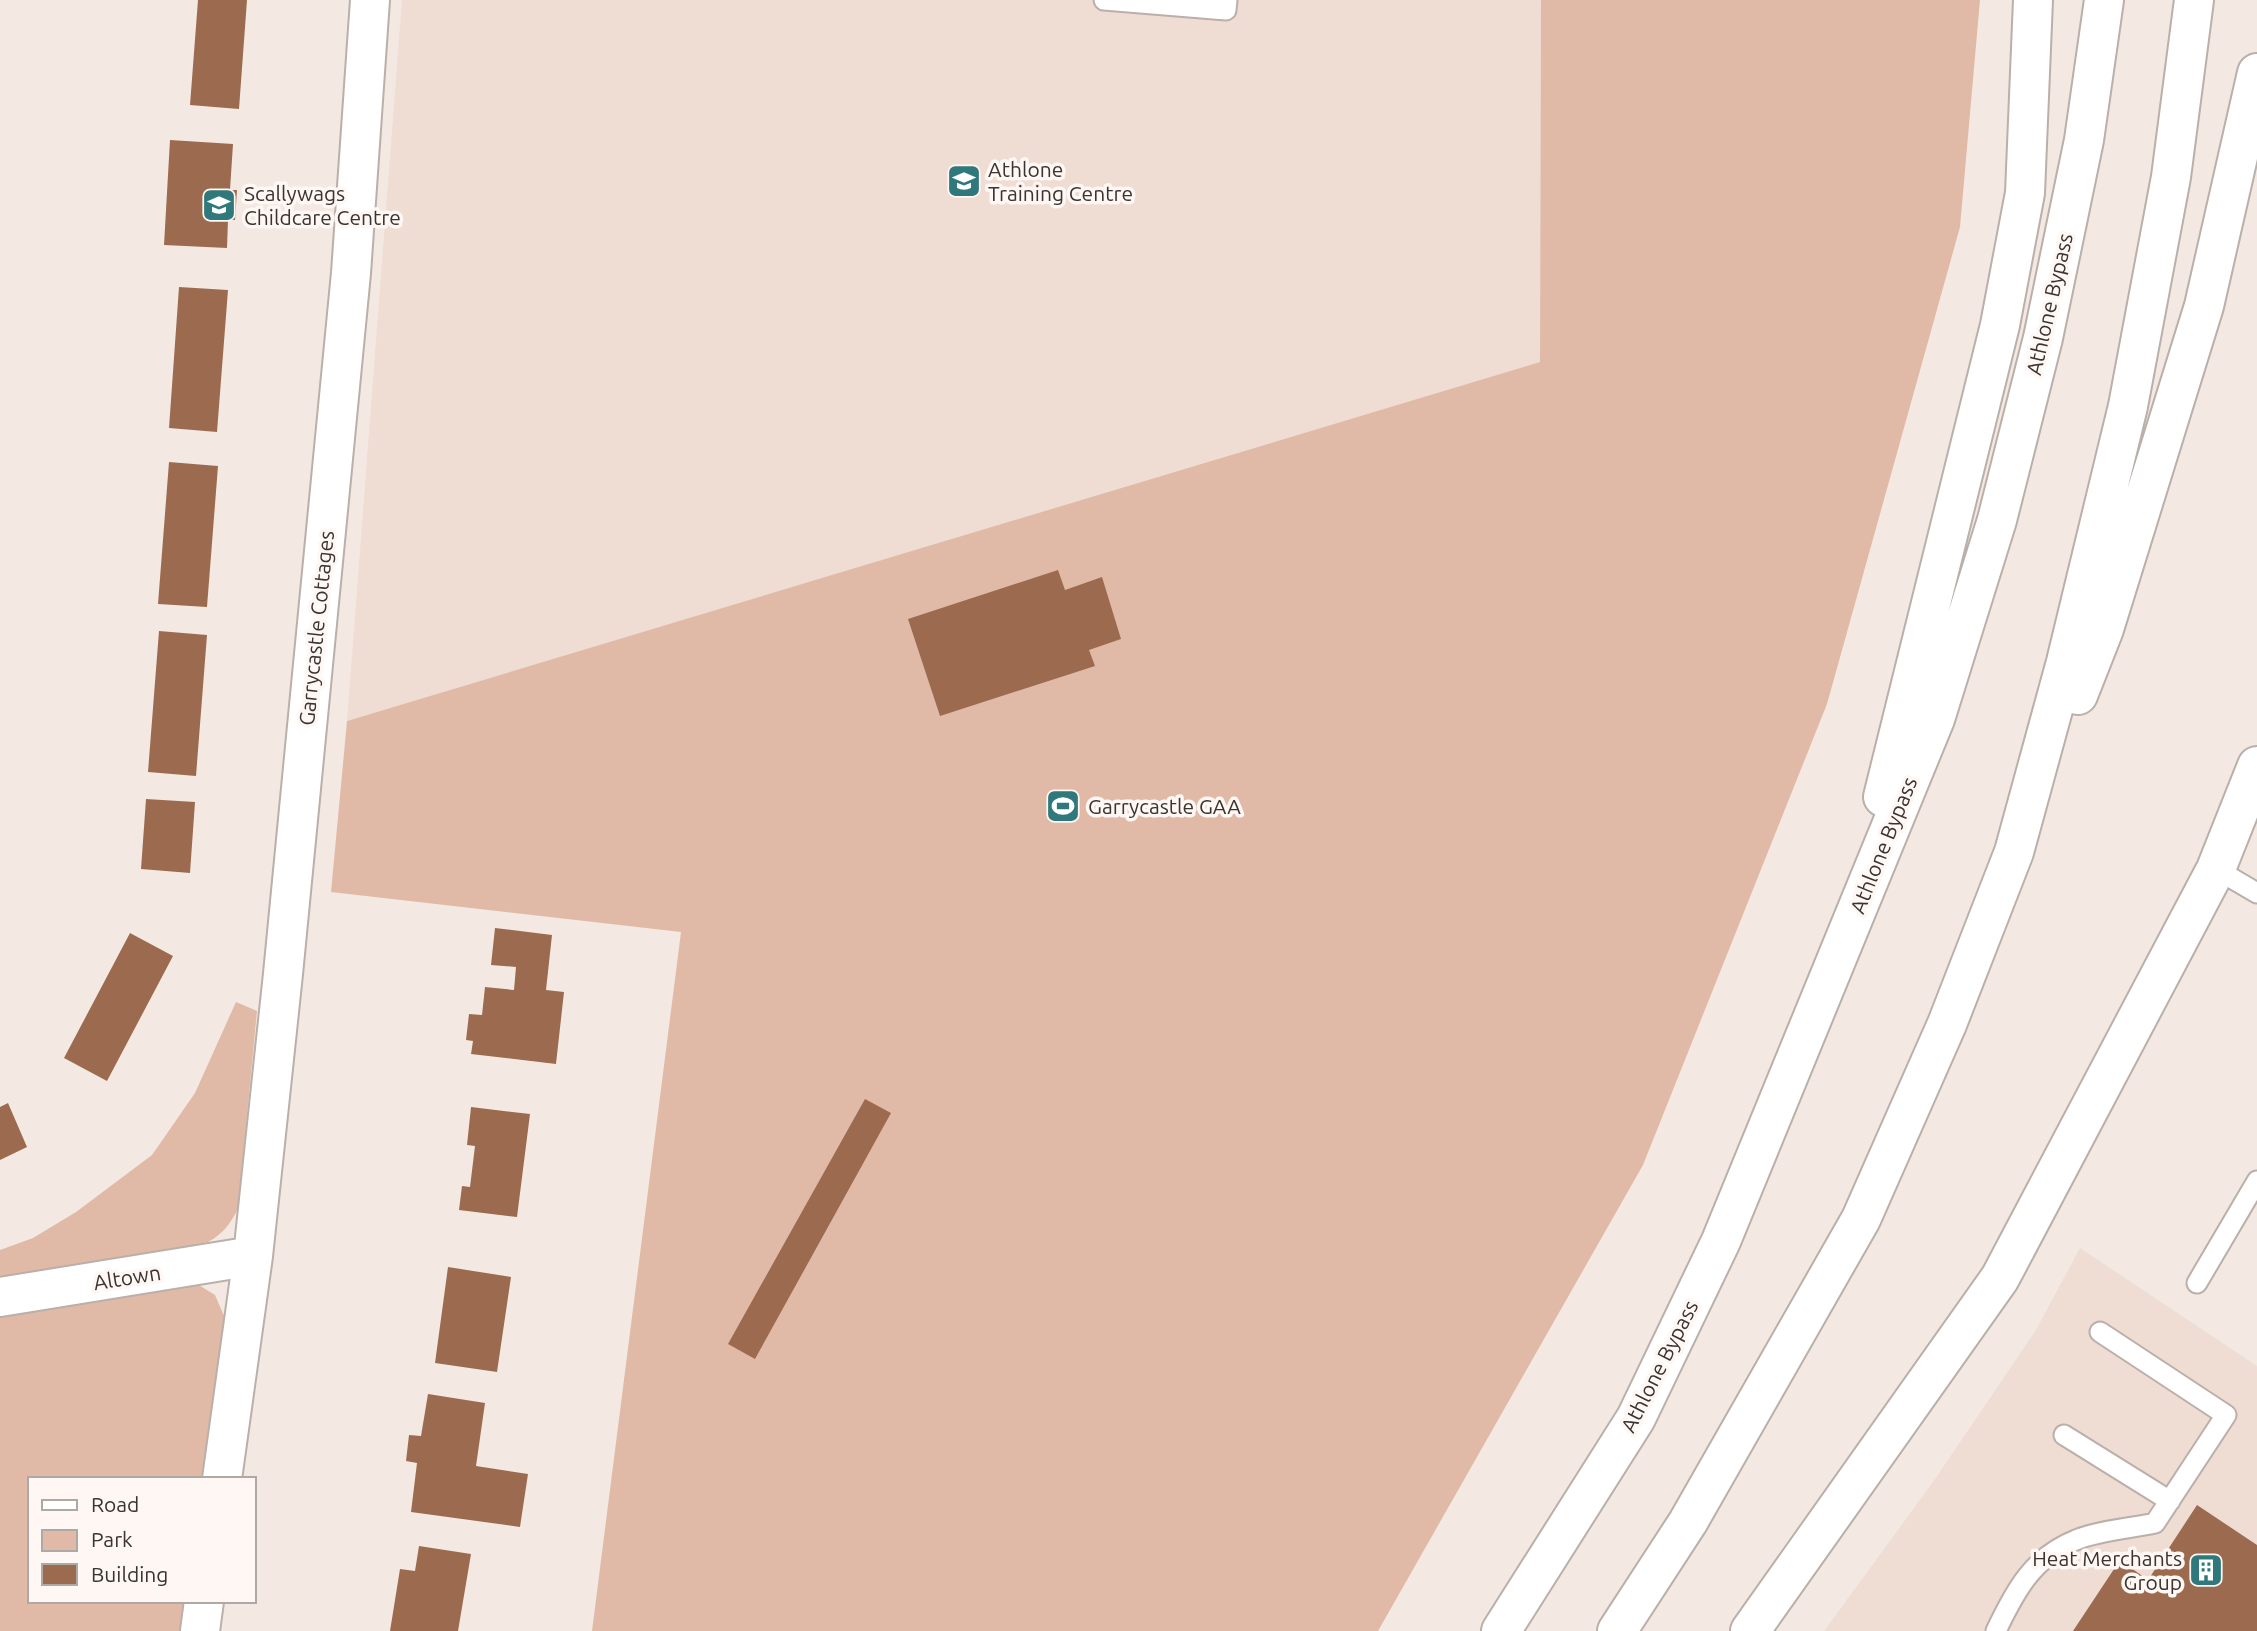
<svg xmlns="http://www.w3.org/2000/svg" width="2257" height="1631" font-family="Ubuntu,sans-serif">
<rect width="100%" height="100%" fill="#f4e9e2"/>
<path fill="#efdcd2" d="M402,0h1139l-1,362 -1193,359z
M2080,1248l177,118v265h-433l109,-149 103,-152z"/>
<path fill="#e0baa6" d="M1541,0h439l-20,227 -133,477 -184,461 -265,466h-786l89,-699 -350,-40 16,-171 1193,-359z
M236,1002l21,9 -19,198c-8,15 -15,25 -30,33l-208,41v-33l33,-12 43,-26 76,-57 43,-62z
M194,1282l21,13 10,23 -21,161h-174v122h157l-4,30h-183v-319z"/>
<path fill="#9c6b4f" d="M198,0h49l-8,109 -49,-4z
M170,140l63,4 -3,46h7l-2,30h-7l-1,28 -63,-3z
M179,287l49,3 -11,142 -48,-4z
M169,462l49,4 -11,141 -49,-3z
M1058,570l7,20 37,-13 19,62 -32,11 6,16 -155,50 -32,-97z
M159,631l48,4 -11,141 -48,-4z
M146,799l49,3 -5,71 -49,-4z
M495,928l57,7 -6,55 18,2 -8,72 -85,-10 2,-13 -7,-1 3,-26 13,1 3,-28 29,3 2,-23 -25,-2z
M130,933l43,23 -66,125 -43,-23z
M865,1099l26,14 -136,246 -27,-15z
M8,1103l19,44 -27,13v-53z
M471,1107l59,7 -13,103 -58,-7 3,-24 8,1 5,-41 -8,-1z
M448,1267l63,10 -14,95 -62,-9z
M428,1394l57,9 -9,63 52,8 -8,53 -109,-15 6,-49 -11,-2 3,-26 12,1z
M2197,1505l60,40v86h-184l47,-71 28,20z
M419,1546l52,8 -13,77h-68l10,-62 15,2z"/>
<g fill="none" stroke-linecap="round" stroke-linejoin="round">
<g stroke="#baafa9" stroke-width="23">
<path id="service" d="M1104,0l122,10 1,-10
M2216,869l41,24
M2197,1283l60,-102
M2064,1435l106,66
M1996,1631c19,-40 37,-74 80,-91 20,-9 57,-12 79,-17l71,-108 -126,-83"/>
</g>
<g stroke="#baafa9" stroke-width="42">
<path id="minor" d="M0,1297l253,-41
M222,1479l31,-223 30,-282 68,-701 19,-273
M200,1631l4,-30"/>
</g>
<g stroke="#baafa9" stroke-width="42">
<path id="tertiary" d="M1750,1631l250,-353 216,-409 41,-103"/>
</g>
<g stroke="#baafa9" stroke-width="42">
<path id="trunk" d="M2078,695l26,-66 100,-323 53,-233
M1883,797l117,-472 25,-132 8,-193
M1501,1631l135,-213 85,-177 214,-522 62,-199 46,-182 41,-198 20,-140
M1617,1631l71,-109 173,-303 86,-195 67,-172 52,-190 62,-256 43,-229 23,-177"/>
</g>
<use href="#service" stroke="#fff" stroke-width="19"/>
<use href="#minor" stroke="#fff" stroke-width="38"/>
<use href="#tertiary" stroke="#fff" stroke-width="38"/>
<use href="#trunk" stroke="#fff" stroke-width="38"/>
</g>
<defs>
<g id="university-square" transform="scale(1.75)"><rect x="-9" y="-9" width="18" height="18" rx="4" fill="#2f787b" stroke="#fef7f3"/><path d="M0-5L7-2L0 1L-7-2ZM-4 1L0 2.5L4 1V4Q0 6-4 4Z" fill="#fff"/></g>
<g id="school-square" transform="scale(1.75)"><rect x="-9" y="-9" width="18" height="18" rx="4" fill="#2f787b" stroke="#fef7f3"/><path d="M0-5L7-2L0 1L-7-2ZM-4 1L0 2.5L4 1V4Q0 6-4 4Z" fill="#fff"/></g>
<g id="stadium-square" transform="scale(1.75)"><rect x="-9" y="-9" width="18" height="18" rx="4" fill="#2f787b" stroke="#fef7f3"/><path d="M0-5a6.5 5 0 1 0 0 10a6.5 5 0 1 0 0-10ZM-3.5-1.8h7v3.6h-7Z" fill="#fff"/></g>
<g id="building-square" transform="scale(1.75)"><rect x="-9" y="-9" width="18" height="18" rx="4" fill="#2f787b" stroke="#fef7f3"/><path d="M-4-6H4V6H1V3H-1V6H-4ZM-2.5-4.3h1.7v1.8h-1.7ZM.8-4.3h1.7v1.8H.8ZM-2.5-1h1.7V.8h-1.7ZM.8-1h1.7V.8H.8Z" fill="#fff"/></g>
</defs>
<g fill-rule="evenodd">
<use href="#university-square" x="964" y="181"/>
<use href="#school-square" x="219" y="205"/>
<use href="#stadium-square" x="1063" y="806"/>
<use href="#building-square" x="2206" y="1570"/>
</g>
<g text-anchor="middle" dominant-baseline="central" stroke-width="7" stroke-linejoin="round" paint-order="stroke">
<g font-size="21" fill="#393432" stroke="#fef7f3" text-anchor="start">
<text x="988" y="169">Athlone<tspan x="988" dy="24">Training Centre</tspan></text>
<text x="244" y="193">Scallywags<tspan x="244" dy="24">Childcare Centre</tspan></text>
<text x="1088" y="806">Garrycastle GAA</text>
<text x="2182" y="1558" text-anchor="end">Heat Merchants<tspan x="2182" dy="24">Group</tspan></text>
</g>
<g font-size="21" fill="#393432" stroke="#fef7f3">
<text transform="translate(2049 304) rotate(-77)">Athlone Bypass</text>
<text transform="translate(316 628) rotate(-84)">Garrycastle Cottages</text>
<text transform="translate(1883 845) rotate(-68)">Athlone Bypass</text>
<text transform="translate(127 1277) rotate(-9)">Altown</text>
<text transform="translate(1659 1366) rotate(-63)">Athlone Bypass</text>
</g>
</g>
<rect x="28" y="1477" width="228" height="126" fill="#fef7f3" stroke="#afa9a6" stroke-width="2"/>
<rect x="42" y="1500" width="35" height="10" fill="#ffffff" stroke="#afa9a6" stroke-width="2"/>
<text x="91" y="1512" font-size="21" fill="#393432">Road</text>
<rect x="42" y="1530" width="35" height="21" fill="#e0baa6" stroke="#afa9a6" stroke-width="2"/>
<text x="91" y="1547" font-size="21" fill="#393432">Park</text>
<rect x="42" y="1564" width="35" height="21" fill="#9c6b4f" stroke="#afa9a6" stroke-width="2"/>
<text x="91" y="1582" font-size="21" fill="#393432">Building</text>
</svg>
